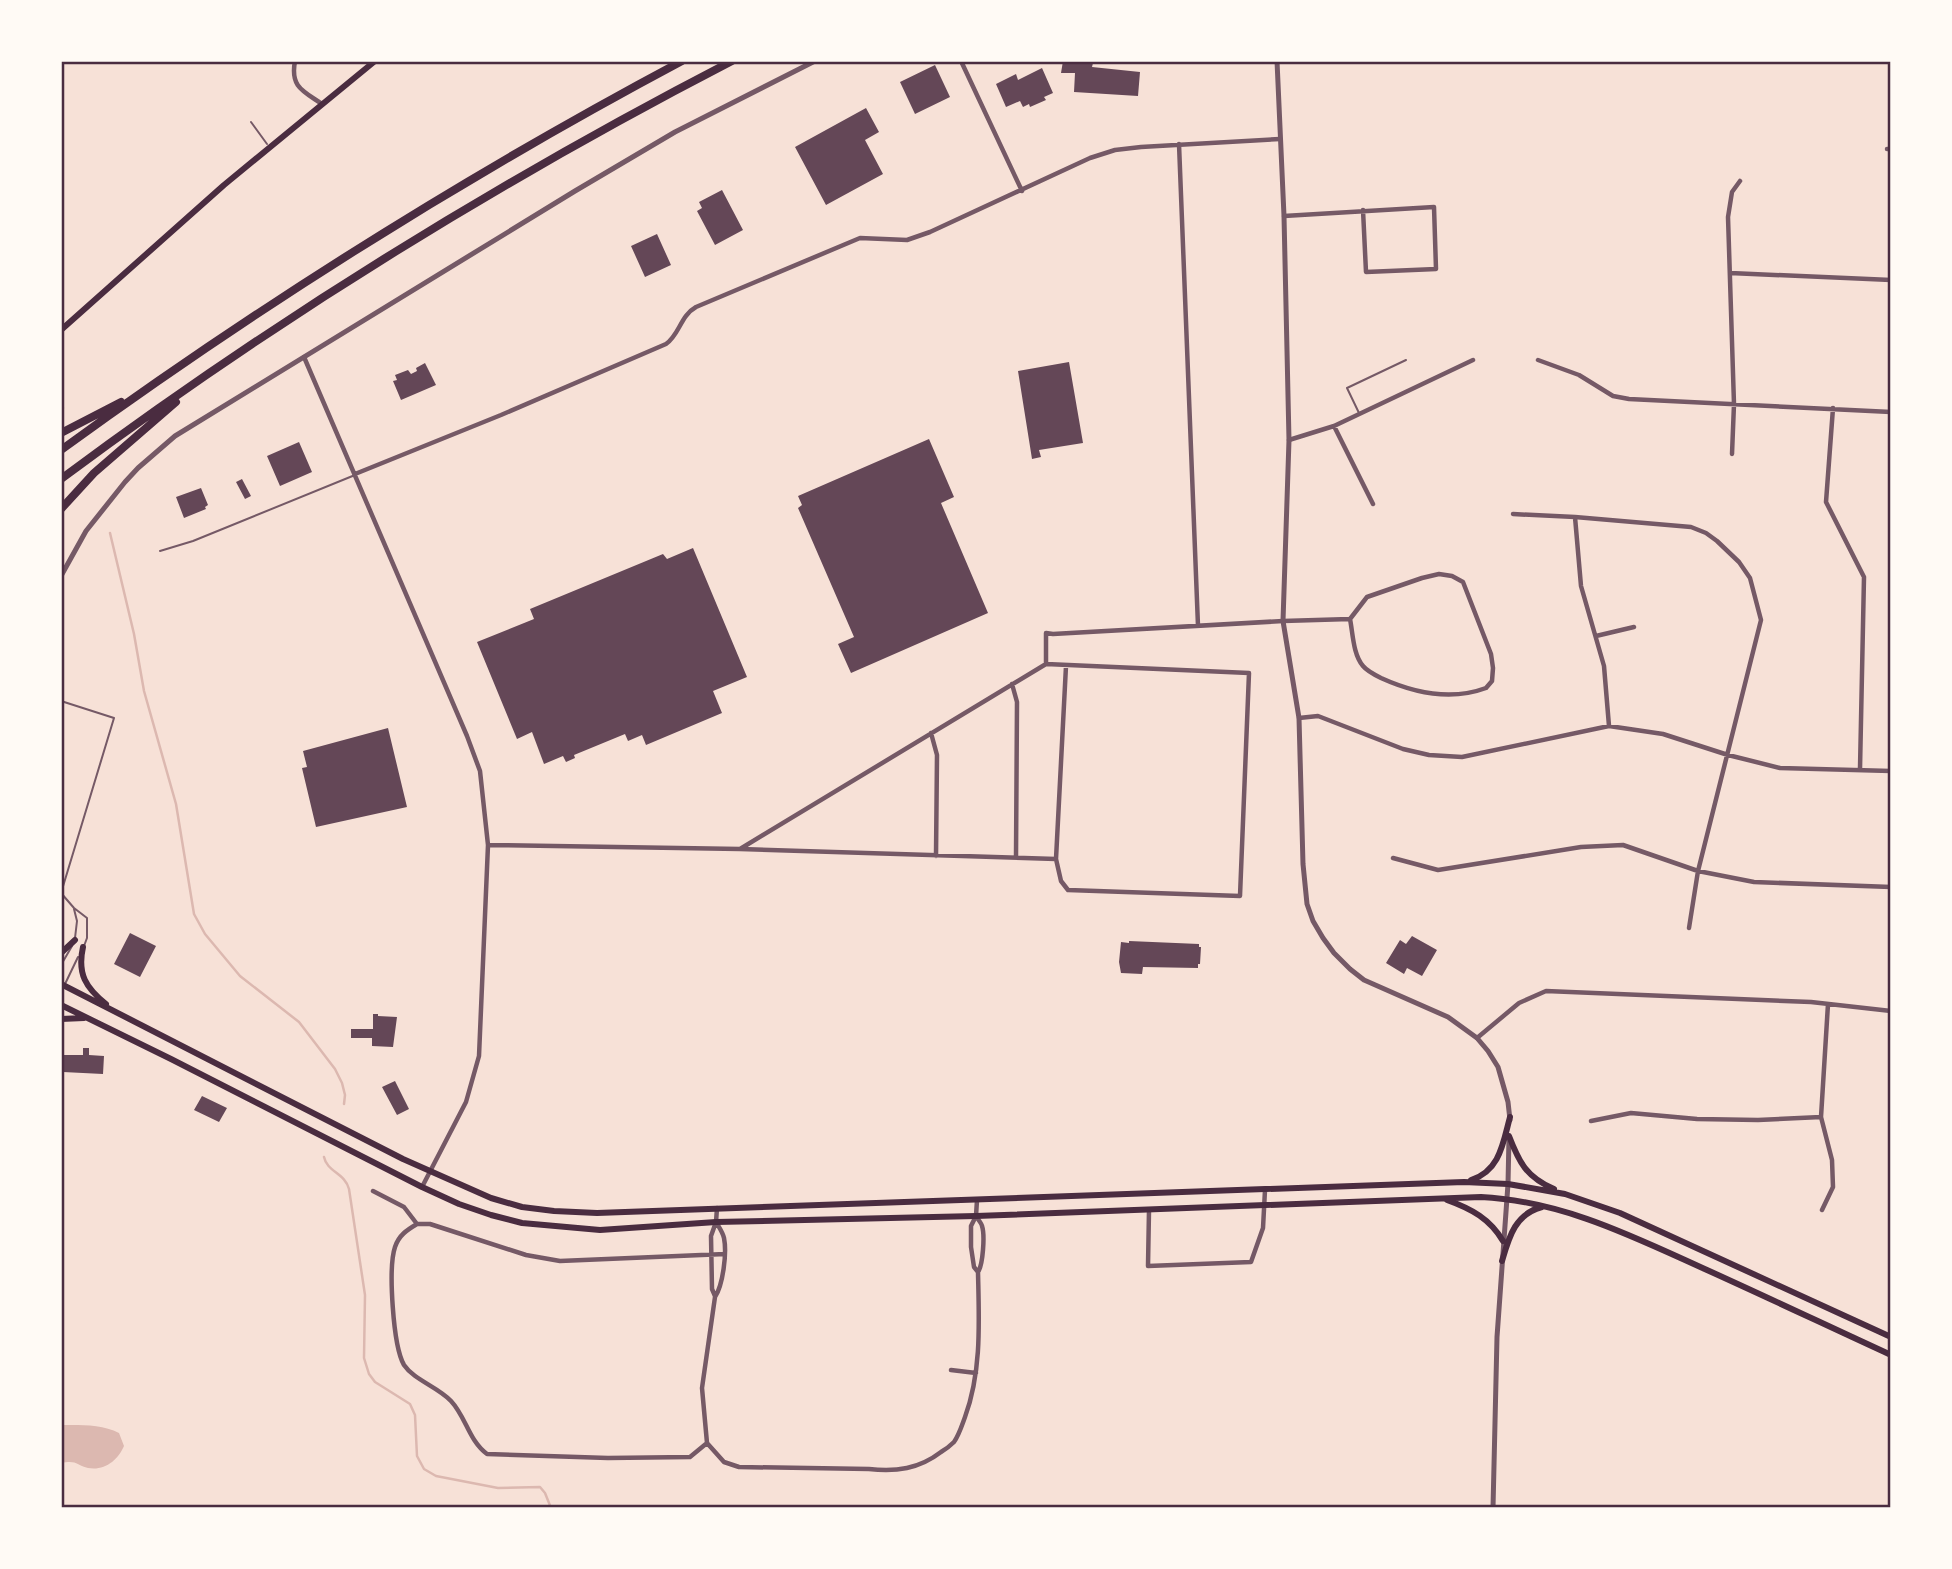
<svg xmlns="http://www.w3.org/2000/svg" width="1952" height="1569" font-family="'Fira Sans',sans-serif">
<rect width="100%" height="100%" fill="#f7e1d7"/>
<path fill="#dcb8b0" d="M61,1425c19,0 41,-1 58,8l5,13c-6,14 -19,25 -36,22 -13,-3 -10,-8 -27,-5z"/>
<g fill="none" stroke-linecap="round" stroke-linejoin="round">
<path stroke="#dcb8b0" stroke-width="2.5" d="M61,405l2,3
M110,533l24,101 10,57 32,113 18,110 11,20 35,42 59,46 36,47 7,14 3,12 -1,9
M324,1157c3,15 21,16 25,32l16,106 -1,63 5,16 6,8 35,22 5,11 2,41 7,13 12,7 62,12 42,-1 5,6 6,15"/>
</g>
<path fill="#644757" d="M1063,61l30,2 -1,4 48,5 -2,24 -64,-4 1,-19h-14z
M935,65l15,32 -35,17 -15,-32z
M1042,68l11,25 -9,4 2,3 -16,7 -1,-3 -6,3 -3,-6 -14,6 -10,-23 20,-10 2,6z
M866,108l13,24 -14,8 18,34 -57,31 -31,-58z
M722,190l21,40 -28,15 -18,-34 5,-3 -3,-6z
M657,234l14,31 -26,12 -14,-31z
M1069,362l14,81 -44,7 2,7 -9,2 -14,-88z
M425,363l11,22 -35,15 -8,-19 4,-1 -2,-5 13,-5 3,4 6,-3 -1,-3z
M929,439l25,58 -13,6 47,110 -137,60 -13,-29 16,-7 -56,-129 4,-3 -4,-9z
M299,442l13,30 -32,14 -13,-30z
M242,479l9,17 -6,3 -9,-17z
M201,488l7,17 -3,2 1,2 -22,9 -8,-21z
M693,548l54,129 -34,14 9,22 -76,32 -4,-10 -14,6 -3,-7 -51,21 1,3 -9,4 -3,-6 -19,8 -12,-32 -15,7 -40,-97 57,-23 -4,-10 133,-55 4,5z
M388,728l19,79 -91,20 -14,-59 5,-1 -4,-16z
M130,933l26,13 -16,31 -26,-13z
M1412,936l25,14 -15,26 -15,-8 -3,6 -18,-11 14,-23 6,4z
M1129,941l70,3v3h2l-1,17h-2v4l-55,-1 -1,7 -21,-1 -2,-11 2,-20 8,1z
M373,1014h5v2l19,1 -4,30 -21,-1v-8h-21v-9h22z
M83,1048h6v7l15,1 -1,18 -40,-2 1,-17h19z
M395,1081l14,28 -12,6 -15,-28z
M202,1096l25,12 -8,14 -25,-12z"/>
<g fill="none" stroke-linecap="round" stroke-linejoin="round">
<path stroke="#755966" stroke-width="2" d="M251,122l16,22
M1359,413l-12,-25 59,-28
M160,551l33,-10 162,-66
M61,701l53,17 -53,175 13,15 13,10v20l-3,8
M74,909l3,12 -2,17
M61,965l11,-19
M65,984l13,-27"/>
<path stroke="#755966" stroke-width="4.5" d="M295,61c-5,26 8,30 27,43
M961,61l61,130
M1179,144l19,482
M1887,149h4
M1284,216l150,-9 2,62 -70,3 -3,-62
M1730,273l161,7
M304,357l163,379 13,35 8,74 -9,211 -13,46 -44,85
M1538,360l41,15 34,21 16,3 262,13
M1833,408l-7,94 38,75 -4,192
M1334,426l39,78
M1289,440l45,-14 139,-66
M1732,454l2,-50 -6,-187 4,-25 8,-11
M355,474l146,-59 165,-71c14,-10 14,-28 30,-37l164,-69 47,2 23,-8 160,-74 25,-8 26,-3 139,-8
M1513,514l62,3 116,10 15,6 11,8 22,21 11,16 11,42 -63,251 -9,57
M1575,517l6,69 23,80 5,60
M1596,636l38,-9
M1046,664v-31l7,1 230,-13 67,-2c3,15 3,35 13,47 4,5 12,9 18,12 33,15 70,23 105,10l6,-7 1,-13 -2,-14 -28,-72 -11,-6 -13,-2 -17,4 -55,19 -17,22
M1012,684l5,18 -1,155
M1299,718l19,-2 85,33 26,6 33,2 147,-31 54,8 65,21 52,13 111,3
M931,733l6,22 -1,101
M488,845l252,4 316,10
M740,849l306,-185 203,9 -9,223 -172,-6 -7,-9 -5,-22 10,-193
M1393,858l45,12 143,-23 42,-2 75,26 56,11 137,5
M1477,1038l42,-35 27,-12 265,11 80,9
M1591,1121l40,-8 66,6 61,1 63,-3
M373,1191l31,16 13,17h13l96,31 34,6 165,-7
M977,1200l-1,16 -5,10v21l3,20 4,5
M1149,1210l-1,56 103,-4 12,-34 2,-38
M1822,1210l11,-23 -1,-27 -11,-43 7,-113
M716,1222c3,5 7,11 8,16 3,15 -1,47 -9,59l-13,91 5,55 17,19 15,5 130,2c27,3 50,0 72,-17 5,-3 9,-6 13,-10 5,-7 8,-17 11,-25 17,-46 14,-97 13,-145 5,-7 7,-37 4,-46 0,-2 -5,-8 -6,-10
M417,1224c-10,6 -18,11 -22,23 -7,21 -2,99 9,118 10,15 34,22 47,36 15,16 18,40 36,53l121,4 82,-1 17,-14
M715,1296l-3,-7 -1,-53 5,-14 1,-14
M951,1370l25,3"/>
<path stroke="#755966" stroke-width="5" d="M1277,61l7,155 5,224 -6,181 16,97 4,146 4,40 6,17 10,17 11,15 16,16 14,11 84,37 29,21 11,13 10,16 10,35 2,18
M61,576l25,-45 39,-49 13,-14 37,-32 400,-245 100,-59 140,-71
M1493,1508l4,-171 11,-153 1,-47"/>
<path stroke="#4a2c40" stroke-width="6" d="M61,330l163,-145 151,-124
M83,947c-6,27 3,41 23,57
M61,953l14,-13
M61,984l342,175 88,39 31,9 32,4 43,2 867,-31 44,2 57,10 55,19 271,124
M61,1005l110,54 251,128 37,17 32,11 31,8 78,7 116,-8 260,-6 505,-19c82,4 153,40 226,73 62,28 123,57 184,85
M61,1019l23,-1
M1509,1136c10,26 17,41 45,53
M1471,1180c29,-9 32,-37 39,-63
M1447,1200c25,9 43,19 56,41
M1502,1261c7,-24 13,-47 40,-54"/>
<path stroke="#4a2c40" stroke-width="8" d="M61,433l60,-31
M61,450c198,-144 405,-274 621,-389
M61,479c212,-158 437,-297 671,-418
M61,509l33,-36 82,-71"/>
</g>
<rect width="1952" height="1569" fill="none" stroke="#fffaf5" stroke-width="126"/>
<rect x="63" y="63" width="1826" height="1443" fill="none" stroke="#4a2c40" stroke-width="2.5"/>
</svg>
